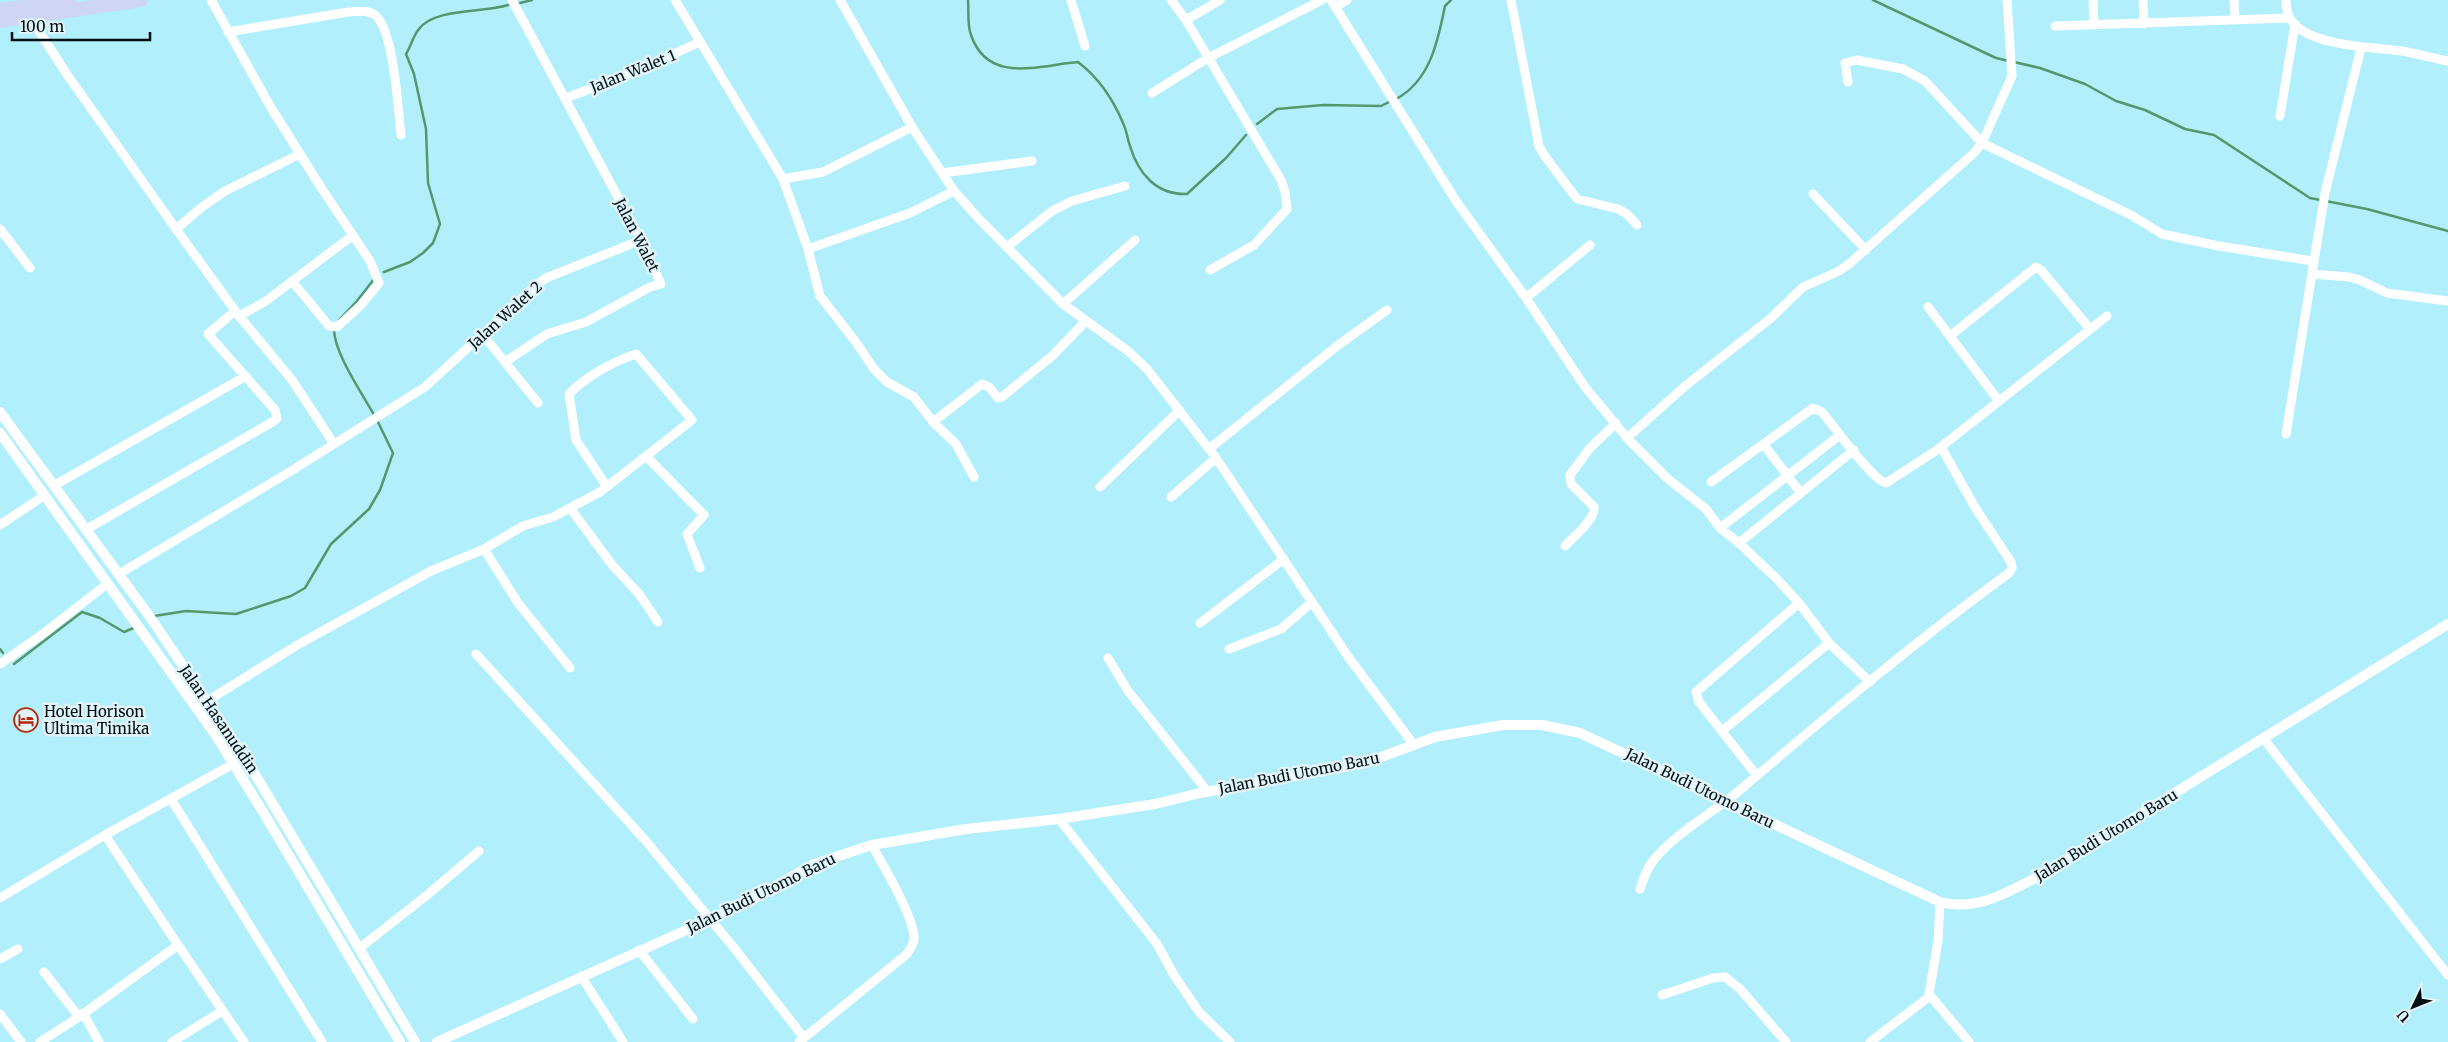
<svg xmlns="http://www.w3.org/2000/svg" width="2448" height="1042" font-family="Merriweather,serif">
<rect width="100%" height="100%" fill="#b1effd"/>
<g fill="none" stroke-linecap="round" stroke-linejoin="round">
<path stroke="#53986a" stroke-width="2.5" d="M968,0c1,11 -1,25 3,35 17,50 69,30 107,27 21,16 35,37 45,61 4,8 4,15 7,23 8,27 26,49 57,48l39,-36 20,-23
M1873,0l123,58 13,3
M520,3l12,-3
M2014,62l26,6 45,16 31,17 29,9 40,19 29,6 96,63 57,11 81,22
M1396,99c34,-18 42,-58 49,-93l6,-6
M1257,124l20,-15 46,-4 58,1 10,-5
M384,272l26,-10 13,-9 10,-10 7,-19 -12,-41 -2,-54 -12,-55 -8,-20c5,-8 7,-18 13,-25 15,-21 64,-16 89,-24
M339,320l18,-19 17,-22
M334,329c0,24 28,64 40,86
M154,616l32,-5 50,3 55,-18 14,-8 26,-44 38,-35 11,-19 13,-37 -16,-33
M0,649l3,4
M14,664l68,-52 18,6 24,14 12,-5"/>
<path stroke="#fff" stroke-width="9" d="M211,0l59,106 50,80 50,75 9,22 -18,22 -24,22 -8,-1 -37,-45
M675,0l108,179 25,70 12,47 35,45 19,28 13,13 27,15 19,25 23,22 18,33
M840,0l72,127 42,64 25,28 84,85 65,47 19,18 69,89 133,200 65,87
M1071,0l14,46
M1171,0l15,20 95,160 4,12 2,17 -33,36 -44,25
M1331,0l125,201 70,97 59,89 42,51 40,40 39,31 14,19 19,15 115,-93
M1511,0l28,146 5,9 33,44 41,10 9,5 10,11
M2093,0l1,25
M2143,0l1,24
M2234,0l1,19
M2286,0c0,6 1,13 4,19 18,28 84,28 112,32 16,3 31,7 46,10
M1335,7l12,-7
M30,17l36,56 110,156 63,87 53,64 42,64
M1186,20l34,-20
M2055,26l234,-8
M228,32l120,-20c9,0 19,-3 27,3 19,15 23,94 26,120
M1848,82l-3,-19 12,-3 46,9 22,12 57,62 149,72 31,19 57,12 93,15
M1152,93l56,-35 114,-58
M566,98l61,-23 73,-33
M2280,116l15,-92
M942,173l90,-12
M783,179l40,-7 89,-45
M1813,194l53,56
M0,229l30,39
M176,229l26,-22 23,-16 75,-37
M1007,247l45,-36 20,-10 53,-15
M808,249l102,-36 44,-22
M2312,274l37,3 11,3 27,13 61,8
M1526,298l64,-53
M1063,304l72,-64
M1928,307l70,93
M239,316l27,-15 87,-66
M483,335l22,27 42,-28 39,-12 64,-35 11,-3 -20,-44 -129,-240
M1950,336l86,-69 5,3 49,59
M505,362l33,41
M933,422l49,-38 7,3 9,11 4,-1 50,-41 33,-34
M2286,434l39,-241 36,-145
M1627,438l57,-51 87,-69 32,-31 36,-16 10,-7 125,-111 8,-10 30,-67 -5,-76
M1764,445l36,47
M1209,449l128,-103 50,-36
M646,456l58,59 -17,19 13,34
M1711,482l102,-74 9,4c11,13 50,68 64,71l51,-33 170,-134
M55,485l191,-109
M1100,487l80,-77
M1171,497l45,-39
M570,508l43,58 26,28 19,28
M0,525l45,-30
M1720,528l120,-93
M87,529l187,-108 3,-3 -2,-8 -67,-76 27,-23
M1739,543l38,36 22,24 30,40 41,39
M1565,546c9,-10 30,-26 29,-39l-23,-23 -1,-9 20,-27 26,-25
M484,549l34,54 52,65
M119,574l172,-103 134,-84 109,-100 12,-9 95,-38
M1200,623l84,-64
M1229,649l52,-20 31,-27
M476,654l169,186 90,109 69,89
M1108,658l20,33 80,101
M0,664l44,-31 63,-49
M207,701l92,-57 132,-73 53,-22 39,-23 30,-9 47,-25 92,-72 -56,-66c-22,7 -51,23 -67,40l7,46 31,47
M1722,731l107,-88
M2263,738l185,237
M1757,776l-58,-74 -3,-10 103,-89
M171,799l151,243
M1059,819l98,125 17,31 25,37 31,30
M105,835l128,-71
M1640,889c4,-11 8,-24 17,-33 21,-24 58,-45 83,-66 88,-75 176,-149 269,-217l3,-5 -1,-6 -35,-53 -35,-62
M0,898l105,-63 73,110
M1940,902l-2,39 -9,53 40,48
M361,947l65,-51 53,-45
M639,950l54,69
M0,959l18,-10
M44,972l35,45
M581,976l42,66
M1662,995l51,-17 12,-1 15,12 46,53
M83,1013l16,29
M0,1014l21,28
M40,1042l39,-25 99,-72 66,97
M172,1042l50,-31
M799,1042l108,-88c3,-5 6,-9 7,-14 1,-23 -31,-74 -42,-95
M1870,1042l60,-46"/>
<path stroke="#fff" stroke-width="10" d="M0,412l150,205 96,142 169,283
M0,433l215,301 48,78 137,230
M437,1042l305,-137 72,-41 58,-19 94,-16 93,-10 96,-15 45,-11 139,-25 37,-9 59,-22 68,-12h39l38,8 360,169c39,10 71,-12 105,-29l403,-249"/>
<path stroke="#ced6f4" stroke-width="14" d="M0,10l70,-10
M0,21l141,-21"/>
</g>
<defs>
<g id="hotel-ring" transform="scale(1.25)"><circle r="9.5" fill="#e1f4f9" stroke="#b42807" stroke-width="1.5"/><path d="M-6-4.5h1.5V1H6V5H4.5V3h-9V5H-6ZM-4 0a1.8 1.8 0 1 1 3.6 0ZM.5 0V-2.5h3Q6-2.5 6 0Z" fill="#b42807"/></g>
</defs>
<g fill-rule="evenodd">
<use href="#hotel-ring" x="26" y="720"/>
</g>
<g text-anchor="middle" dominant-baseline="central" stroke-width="5" stroke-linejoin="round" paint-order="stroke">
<g font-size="15" fill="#000f14" stroke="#e1f4f9">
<text transform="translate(633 71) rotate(-22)">Jalan Walet 1</text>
<text transform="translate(637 235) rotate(63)">Jalan Walet</text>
<text transform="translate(505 315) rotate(-42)">Jalan Walet 2</text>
<text transform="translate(219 719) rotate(56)">Jalan Hasanuddin</text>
<text transform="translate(1299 773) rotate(-11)">Jalan Budi Utomo Baru</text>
<text transform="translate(1700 788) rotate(26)">Jalan Budi Utomo Baru</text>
<text transform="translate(2106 835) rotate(-31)">Jalan Budi Utomo Baru</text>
<text transform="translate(761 893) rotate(-26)">Jalan Budi Utomo Baru</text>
</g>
<g font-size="15" fill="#000f14" stroke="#e1f4f9" text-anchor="start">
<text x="44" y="711">Hotel Horison<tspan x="44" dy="17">Ultima Timika</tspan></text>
</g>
</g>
<g transform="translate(2413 1007) rotate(227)" stroke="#e1f4f9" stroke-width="4" paint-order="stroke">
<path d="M0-4L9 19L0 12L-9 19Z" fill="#000f14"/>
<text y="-8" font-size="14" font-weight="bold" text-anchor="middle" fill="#000f14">U</text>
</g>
<path d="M12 32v8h138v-8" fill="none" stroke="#000f14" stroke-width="2.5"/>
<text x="20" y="32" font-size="15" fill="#000f14" stroke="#e1f4f9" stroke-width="4" paint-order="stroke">100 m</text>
</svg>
